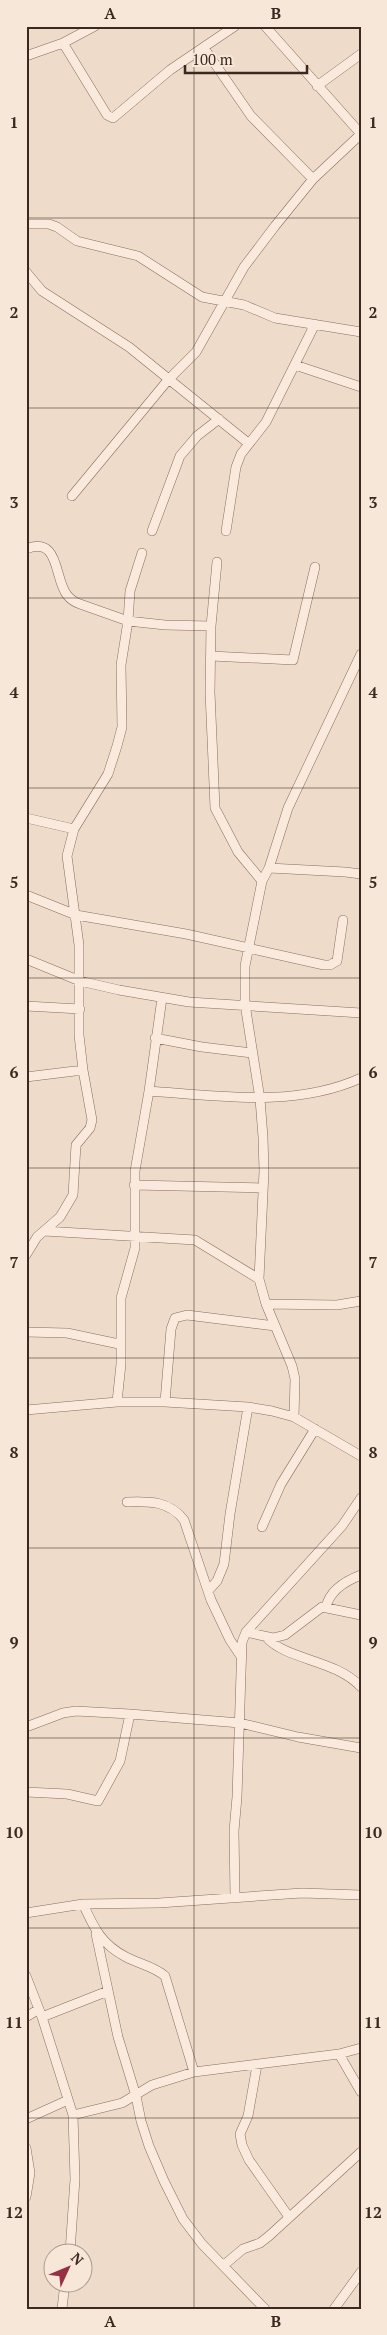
<svg xmlns="http://www.w3.org/2000/svg" width="387" height="2335" font-family="'PT Serif',serif">
<rect width="100%" height="100%" fill="#eedbc9"/>
<g fill="none" stroke-linecap="round" stroke-linejoin="round">
<g stroke="#8b6c5e" stroke-width="10">
<path id="minor" d="M265,26l96,108
M63,43l44,72 6,3 57,-48 65,-44
M204,48l47,68 62,63
M26,56l37,-13 32,-17
M317,86l44,-32
M26,224h23l8,3 20,14 61,15 64,41 42,8 31,13 86,14
M26,272l16,19 87,56 119,96
M295,365l66,22
M72,496l96,-116 28,-28 48,-85 31,-41 38,-47 48,-45
M152,531l28,-75 17,-20 22,-17
M226,531l10,-64 5,-13 25,-32 49,-98
M26,549c34,-14 28,30 41,46 4,5 7,7 13,9l48,17 37,4 46,1
M217,562l-6,64 -1,66 5,116 23,44 24,29
M211,656l82,4 22,-93
M26,818l48,11
M269,868l76,4 16,2
M26,895l50,20 110,19 138,31h6l7,-4 6,-41
M26,959l54,22 39,9 70,12 172,11
M26,1006l54,3
M155,1038l47,9 50,6
M26,1077l57,-7
M149,1091c70,5 146,17 212,-13
M134,1185l129,3
M44,1231l151,9 64,39
M26,1255l11,-18 23,-20 13,-22 3,-50 14,-17 2,-8 -9,-50 -4,-35v-90l-12,-89 7,-27 34,-55 9,-28 5,-19 -1,-62 7,-44 2,-30 12,-38
M266,1304l71,1 24,-4
M26,1332l41,1 52,11
M117,1402l4,-38v-66l14,-50v-77l14,-80 13,-93
M165,1402l6,-73 4,-11 12,-3 88,11
M26,1410l91,-8h48l83,5 24,4 22,6 67,39
M294,1417l1,-38 -3,-13 -26,-62 -7,-25 5,-108 -1,-34 -3,-38 -15,-95v-38l17,-85 7,-13 19,-60 73,-154
M127,1502c23,-1 42,-1 57,18l27,80 19,40 12,18
M262,1527l19,-43 34,-55
M208,1591l9,-10 7,-17 6,-50 18,-107
M326,1607c4,-17 19,-26 35,-32
M246,1632l27,6 12,-3 37,-28 39,8
M267,1638c20,22 70,22 94,49
M26,1727l37,-14 13,-2 54,3 110,9 58,14 63,11
M26,1792l41,2 31,7 22,-40 10,-47
M235,1897l-1,-66 3,-34 5,-155 4,-10 96,-106 19,-28
M83,1904c11,24 18,40 43,53 13,7 27,9 39,19l29,96
M26,1913l57,-9 76,-1 143,-10 59,2
M96,1934l22,103 18,59 5,25 8,25 15,35 19,38 19,25 63,65
M26,1976l16,41 31,98 2,64 -5,73
M26,2017l13,-8
M42,2017l66,-26
M339,2054l22,38
M257,2065l-9,51 -8,18 2,11 7,15 40,57
M73,2115l49,-12 30,-18 42,-13 145,-18 22,-6
M26,2119l42,-19
M26,2148l4,25 -4,24
M224,2265l19,-16 17,-6 9,-7 92,-84
M62,2309l3,-27
M334,2309l27,-37"/>
</g>
<use href="#minor" stroke="#f9eadd" stroke-width="9"/>
</g>
<path fill="none" stroke="#3c2821" stroke-width="1" stroke-opacity="0.55" d="M194,26v2283M26,218h335M26,408h335M26,598h335M26,788h335M26,978h335M26,1168h335M26,1358h335M26,1548h335M26,1738h335M26,1928h335M26,2118h335"/>
<rect width="387" height="2335" fill="none" stroke="#f6e7d9" stroke-width="55"/>
<g transform="translate(68 2268) rotate(46)"><circle r="24" fill="#f6e7d9" stroke="#ac9b8f"/>
<path d="M0-4L9 19L0 12L-9 19Z" fill="#992e47"/>
<text y="-8" font-size="14" font-weight="bold" text-anchor="middle" fill="#3c2821">N</text>
</g>
<path d="M185 65v8h122v-8" fill="none" stroke="#3c2821" stroke-width="2.5"/>
<text x="192" y="65" font-size="15" fill="#3c2821" stroke="#f6e7d9" stroke-width="4" paint-order="stroke">100 m</text>
<rect x="28" y="28" width="332" height="2280" fill="none" stroke="#3c2821" stroke-width="2"/>
<g font-size="16" text-anchor="middle" font-weight="bold" fill="#3c2821">
<text x="110" y="19">A</text>
<text x="276" y="19">B</text>
<text x="14" y="128">1</text>
<text x="373" y="128">1</text>
<text x="14" y="318">2</text>
<text x="373" y="318">2</text>
<text x="14" y="508">3</text>
<text x="373" y="508">3</text>
<text x="14" y="698">4</text>
<text x="373" y="698">4</text>
<text x="14" y="888">5</text>
<text x="373" y="888">5</text>
<text x="14" y="1078">6</text>
<text x="373" y="1078">6</text>
<text x="14" y="1268">7</text>
<text x="373" y="1268">7</text>
<text x="14" y="1458">8</text>
<text x="373" y="1458">8</text>
<text x="14" y="1648">9</text>
<text x="373" y="1648">9</text>
<text x="14" y="1838">10</text>
<text x="373" y="1838">10</text>
<text x="14" y="2028">11</text>
<text x="373" y="2028">11</text>
<text x="14" y="2218">12</text>
<text x="373" y="2218">12</text>
<text x="110" y="2327">A</text>
<text x="276" y="2327">B</text>
</g>
</svg>
